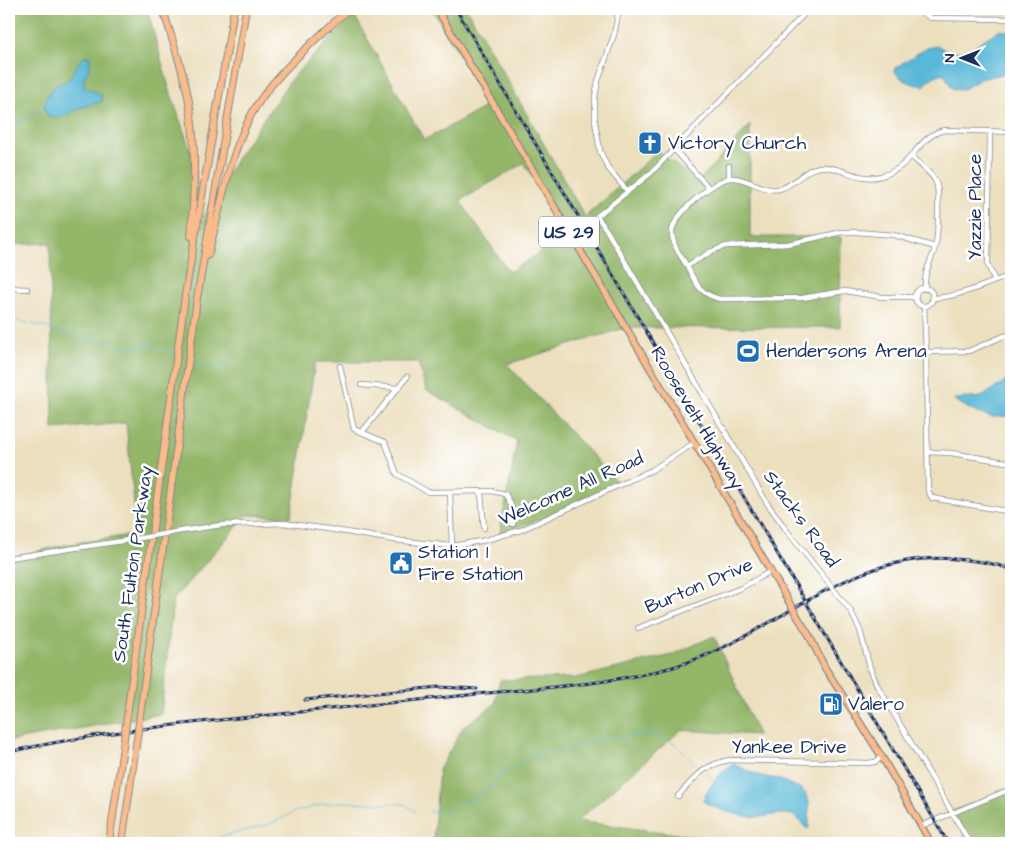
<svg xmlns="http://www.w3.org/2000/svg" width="1020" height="852" font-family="'Architects Daughter',sans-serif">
<rect width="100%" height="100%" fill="#fff"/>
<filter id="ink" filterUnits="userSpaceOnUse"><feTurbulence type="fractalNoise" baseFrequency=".02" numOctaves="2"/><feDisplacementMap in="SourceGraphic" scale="10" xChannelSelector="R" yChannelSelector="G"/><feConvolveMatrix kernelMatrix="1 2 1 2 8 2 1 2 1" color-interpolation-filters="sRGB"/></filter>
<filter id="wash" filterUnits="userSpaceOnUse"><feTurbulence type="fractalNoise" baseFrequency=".0096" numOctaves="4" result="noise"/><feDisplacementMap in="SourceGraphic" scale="20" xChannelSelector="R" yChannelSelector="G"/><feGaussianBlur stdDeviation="1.12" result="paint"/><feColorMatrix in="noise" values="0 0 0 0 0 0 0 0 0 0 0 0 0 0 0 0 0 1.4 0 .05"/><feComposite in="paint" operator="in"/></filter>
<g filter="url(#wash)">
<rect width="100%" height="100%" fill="#ecdfbe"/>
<path fill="#93b669" stroke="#577264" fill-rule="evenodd" d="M9,9h138l22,79 25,73 6,61 38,-66 54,-78 62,-63 70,125 65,-35 -57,-96h35l118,208 73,-66 40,31 52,-57v112h91l-1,90 -215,1 -118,36 110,118 -58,31 -59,20 17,-92 -91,-51 -8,-28h-103l-24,155 -44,-2 -74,85 -12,114 -152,27v-183l55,-13 73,-11 -11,-111 -73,6 -3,-186 -41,2zM524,163l44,72 -59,37 -49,-71z
M714,636l44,99 -77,-5 -104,91 169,22h-313l6,-73 24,-43 32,-23 5,-24 76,-2 96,-23z
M1011,789v49l-45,-1 -14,-26z"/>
<path fill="#59b8d7" stroke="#3a749a" d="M1000,30l11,2v40l-31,7 -16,10 -6,1 -6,-2 -7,-13 -3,-2 -9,4 -9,9c-11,-1 -23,-6 -29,-14v-3l9,-7 22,-14 12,-2 11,6h13l12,-3 3,-5z
M85,56l5,1v10l-6,11 -1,5 2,4 16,8 1,6c-6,3 -13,4 -20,6 -14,5 -16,14 -34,9l-4,-10c2,-7 6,-17 13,-21 4,-2 7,-1 11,-5 6,-8 9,-18 17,-24z
M1011,378v38l-19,1 -15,-4 -23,-13 1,-1 27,-2 14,-10z
M733,764l27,12 18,3 23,10 4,4 4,10v25h-3c-5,-4 -8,-11 -14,-13 -12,-3 -24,2 -35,2 -15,1 -40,-8 -53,-15l-1,-2c6,-13 17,-29 30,-36z"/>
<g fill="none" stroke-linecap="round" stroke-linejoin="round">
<path stroke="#59b8d7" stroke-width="1" d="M9,127l15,-6 20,-15
M9,322l8,-1 25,5 31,11 32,3 21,7 24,-3 24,10
M191,363l18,4 23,1
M705,773l11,8
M429,812h11
M445,812l21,-11 9,-2 21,-17 5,-8 28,-18 40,-7 35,-13 12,3 24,-5 19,2 11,5 10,7 21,22
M208,843l15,-7 48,-12 23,-12 30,-8 19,-2 62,2 11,8"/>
</g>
</g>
<g filter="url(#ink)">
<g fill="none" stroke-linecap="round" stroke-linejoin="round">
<g stroke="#84878e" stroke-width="6">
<path id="minor" d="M619,9l-5,26 -16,46 -3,16v24l5,30 4,9 4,8 20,24
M916,9l15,9 80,1
M990,132l-2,133 7,16
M674,149l35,39
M912,157c8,8 19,15 24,25 4,12 2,54 -1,66 -5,17 -11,22 -10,41
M729,166v12
M597,216l10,15 160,272 20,28 39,49
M570,234l17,-10 64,-51 158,-164
M687,266c-6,-10 -15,-21 -15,-34 1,-17 42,-53 59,-54 16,-1 31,14 48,11 16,-3 26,-22 43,-22 21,0 37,15 59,9 32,-8 35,-39 63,-46l67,2
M9,288l18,1
M915 297a9 9 0 1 1 18 0a9 9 0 1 1-18 0Z
M916,297h-34l-37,-6 -43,7 -82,1c-20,-5 -24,-15 -33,-33l25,-15 14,-5 62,-2 54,-12h14l38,3 41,12
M933,298c27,-1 53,-14 78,-23
M924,306l2,46 2,139 4,7 79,14
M926,352l43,-1 35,-15 7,-1
M340,366l14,63 31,13 12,32 31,18 64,-1 13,3 6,10 2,20
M361,385l37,3
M362,432l45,-55
M928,452l23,1 55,9 5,-1
M450,492l2,54
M481,492l3,36
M181,531l40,-6 62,-2 45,6 66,11 58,6 34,-6 35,-10 131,-60 42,-27
M9,558l126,-19
M838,595l12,15 10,20 10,38 7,17 93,158
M638,628l103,-40 30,-17
M678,796c17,-19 26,-31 51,-36l139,3 7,-1 7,-5
M921,826l90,-37"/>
</g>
<g stroke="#84878e" stroke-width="8">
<path id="major" d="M437,9l346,583
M799,619l10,16 16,33 57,89 49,86"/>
</g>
<g stroke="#84878e" stroke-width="8">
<path id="highway" d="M163,9c11,38 26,76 29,115 4,37 2,75 -1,112
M208,255c12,-44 20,-95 41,-136 20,-41 66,-78 99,-110
M128,708l58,-419 48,-280
M140,715l57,-416 49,-290
M109,843l13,-89
M122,843l13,-90"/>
</g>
<use href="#minor" stroke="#fff" stroke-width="4.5"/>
<use href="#major" stroke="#fabc8b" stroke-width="5.5"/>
<use href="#highway" stroke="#fabc8b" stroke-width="6"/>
<g stroke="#1b2f5e" stroke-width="3">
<path id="rail" d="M456,9l492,834
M305,700l134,-13 38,2
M9,752c80,-18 160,-27 241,-35 73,-7 145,-15 218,-22 66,-7 142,-10 205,-28 100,-28 172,-118 282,-108 19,1 38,4 56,10"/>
</g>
<use href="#rail" stroke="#fff" stroke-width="1" stroke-dasharray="4" stroke-linecap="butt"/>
<g stroke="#84878e" stroke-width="6" stroke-linecap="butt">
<path id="minor-bridge" d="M135,539l46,-8
M826,580l12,15"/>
</g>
<g stroke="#84878e" stroke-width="8" stroke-linecap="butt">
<path id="major-bridge" d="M783,592l16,27"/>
</g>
<g stroke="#84878e" stroke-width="8" stroke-linecap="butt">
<path id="highway-bridge" d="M135,753l5,-38
M122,754l6,-46"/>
</g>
<use href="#minor-bridge" stroke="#fff" stroke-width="4.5"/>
<use href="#major-bridge" stroke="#fabc8b" stroke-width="5.5"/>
<use href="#highway-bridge" stroke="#fabc8b" stroke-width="6"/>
</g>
</g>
<defs>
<g id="church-square" transform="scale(1.25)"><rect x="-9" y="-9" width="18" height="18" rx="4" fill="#1f6fb2" stroke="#fff"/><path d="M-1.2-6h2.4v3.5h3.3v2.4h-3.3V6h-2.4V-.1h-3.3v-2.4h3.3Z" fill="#fff"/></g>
<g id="stadium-square" transform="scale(1.25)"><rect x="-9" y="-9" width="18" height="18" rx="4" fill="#1f6fb2" stroke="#fff"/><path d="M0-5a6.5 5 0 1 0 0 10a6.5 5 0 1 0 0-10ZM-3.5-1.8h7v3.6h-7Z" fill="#fff"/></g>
<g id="civic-square" transform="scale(1.25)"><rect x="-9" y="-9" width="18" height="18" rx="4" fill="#1f6fb2" stroke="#fff"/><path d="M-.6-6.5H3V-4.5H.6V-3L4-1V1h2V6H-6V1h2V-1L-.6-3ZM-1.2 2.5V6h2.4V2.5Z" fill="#fff"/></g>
<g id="fuel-square" transform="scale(1.25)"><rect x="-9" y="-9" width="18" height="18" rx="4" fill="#1f6fb2" stroke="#fff"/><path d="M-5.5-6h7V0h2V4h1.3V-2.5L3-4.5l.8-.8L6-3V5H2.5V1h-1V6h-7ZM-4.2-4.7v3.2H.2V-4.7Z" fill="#fff"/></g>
</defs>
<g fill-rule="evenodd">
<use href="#church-square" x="650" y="143"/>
<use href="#stadium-square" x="748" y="351"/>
<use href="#civic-square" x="401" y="563"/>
<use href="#fuel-square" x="831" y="704"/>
</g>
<g text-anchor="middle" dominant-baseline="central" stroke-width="5" stroke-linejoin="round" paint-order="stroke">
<rect fill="#fff" stroke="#5f6d8e" stroke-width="1" x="539" y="216.5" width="60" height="31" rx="4"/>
<g font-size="18" font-weight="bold" fill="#1b2f5e">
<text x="569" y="232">US 29</text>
</g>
<g font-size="19" fill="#1b2f5e" stroke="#fff" text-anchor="start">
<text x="668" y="143">Victory Church</text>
<text x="766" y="351">Hendersons Arena</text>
<text x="418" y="552">Station 1<tspan x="418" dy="22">Fire Station</tspan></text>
<text x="848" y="704">Valero</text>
</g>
<g font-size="19" fill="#1b2f5e" stroke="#fff">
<text transform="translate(975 207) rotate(-90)">Yazzie Place</text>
<text transform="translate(697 418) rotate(59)">Roosevelt Highway</text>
<text transform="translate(571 489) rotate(-24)">Welcome All Road</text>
<text transform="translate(801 519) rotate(54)">Stacks Road</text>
<text transform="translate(133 564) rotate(-82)">South Fulton Parkway</text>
<text transform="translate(699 586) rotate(-23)">Burton Drive</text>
<text x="789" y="747">Yankee Drive</text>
</g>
</g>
<rect width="1020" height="852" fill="none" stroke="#fff" stroke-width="30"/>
<g transform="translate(962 58) rotate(270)" stroke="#ffffff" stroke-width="4" paint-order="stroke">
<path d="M0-4L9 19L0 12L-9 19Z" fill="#1b2f5e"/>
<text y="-8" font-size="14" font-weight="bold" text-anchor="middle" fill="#1b2f5e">N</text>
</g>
</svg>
